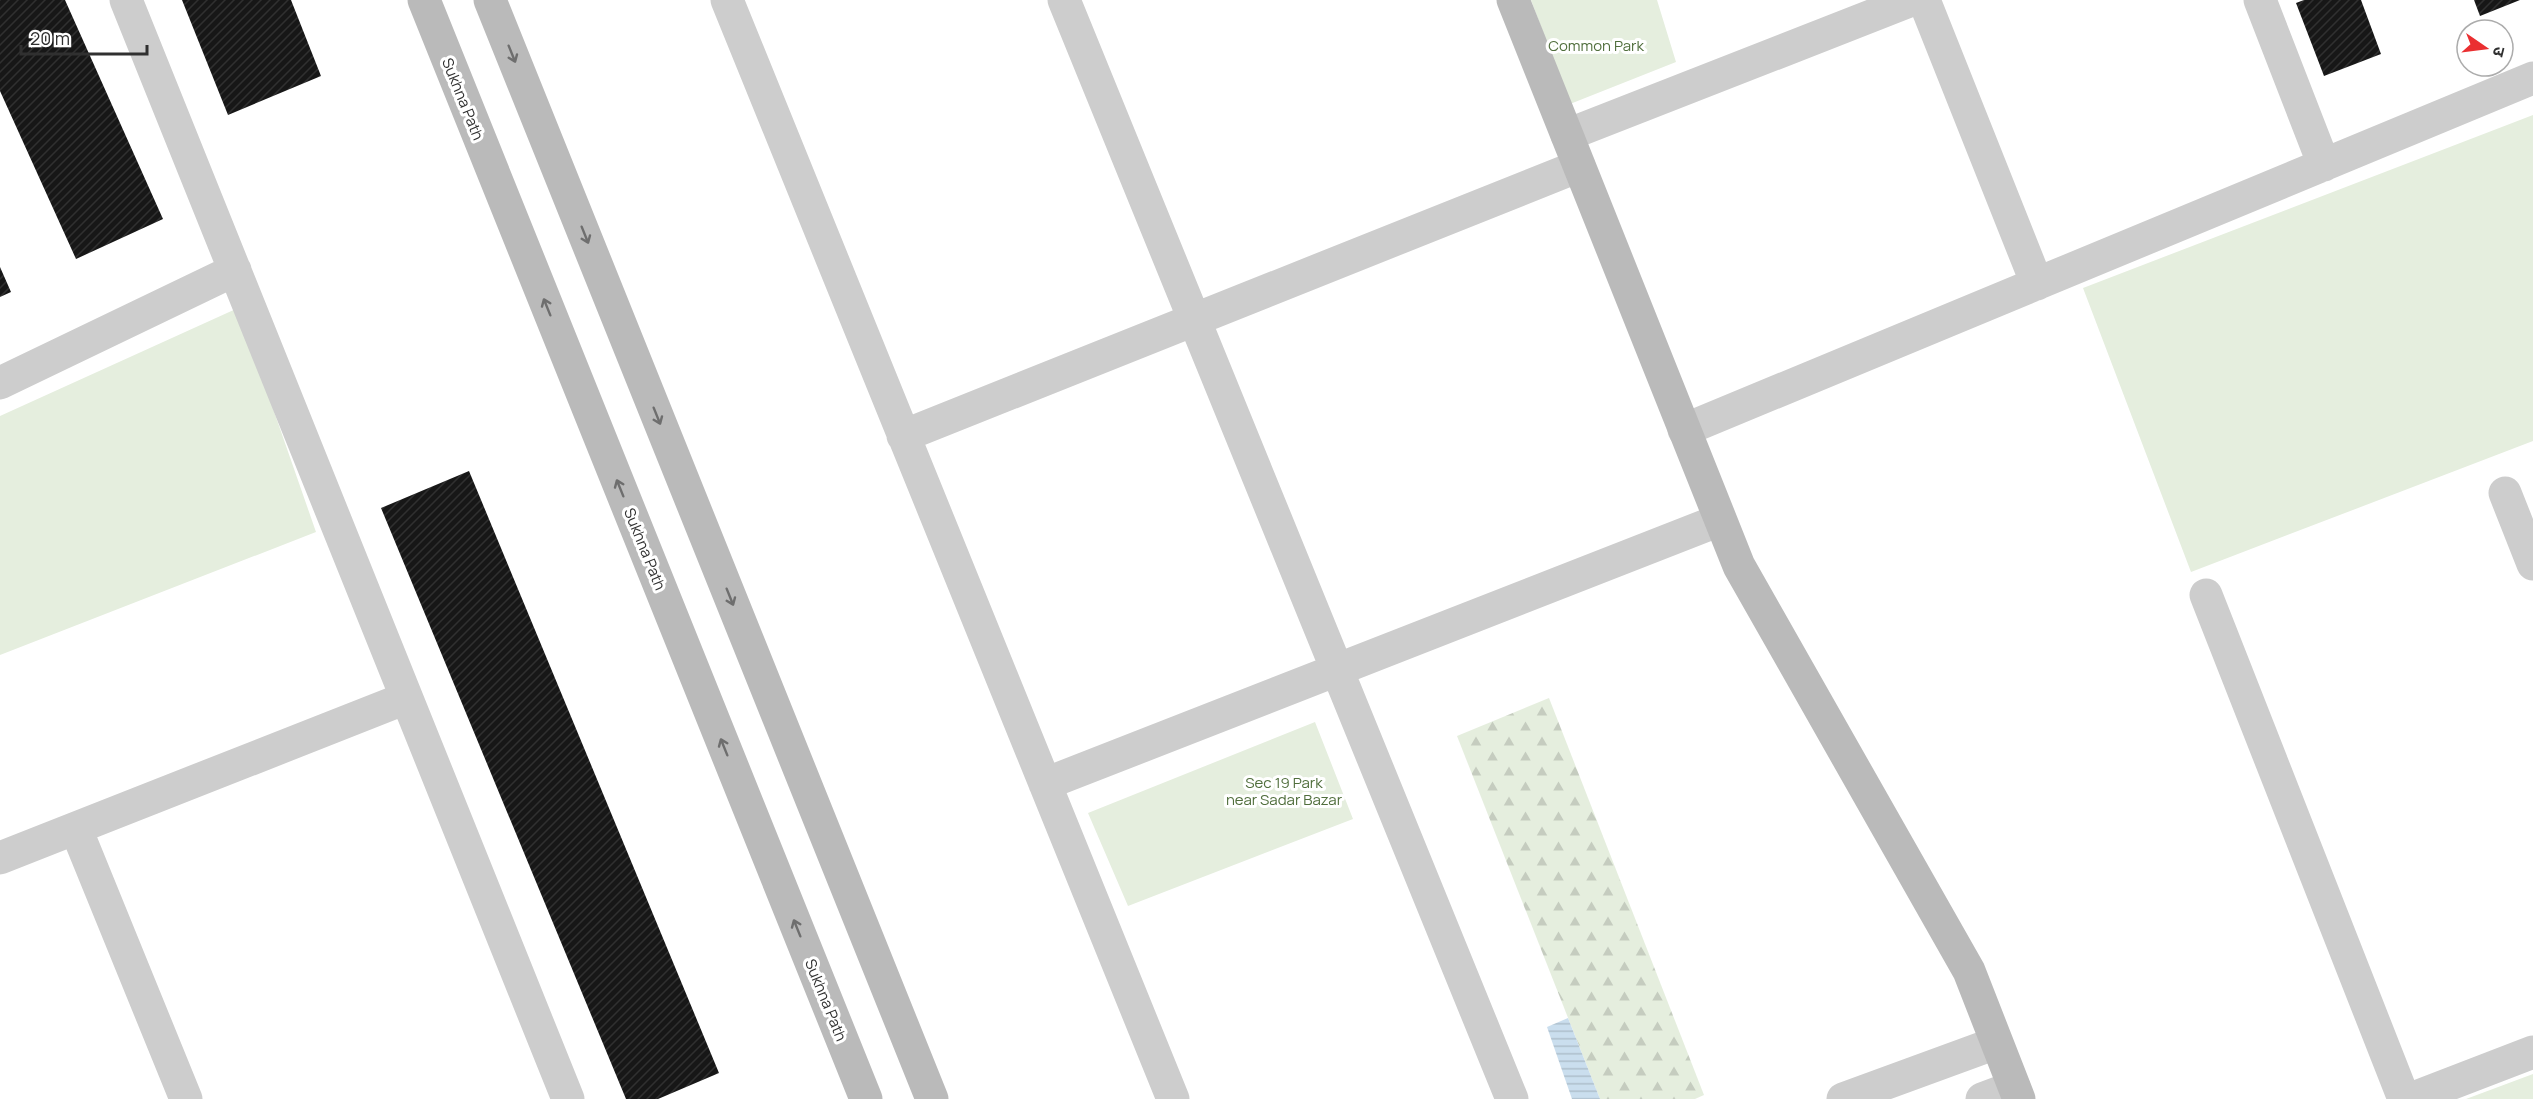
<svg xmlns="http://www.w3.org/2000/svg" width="2533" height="1099" font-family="Manrope,'Noto Sans Devanagari',sans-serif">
<defs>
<pattern id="forest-firs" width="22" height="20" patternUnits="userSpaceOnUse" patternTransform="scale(1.5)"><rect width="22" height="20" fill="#e5eede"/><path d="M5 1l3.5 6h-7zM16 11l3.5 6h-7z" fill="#c5ccbf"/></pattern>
<pattern id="water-rules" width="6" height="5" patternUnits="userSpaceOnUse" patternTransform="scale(1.5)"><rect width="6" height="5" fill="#cadeee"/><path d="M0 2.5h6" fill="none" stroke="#aebfcc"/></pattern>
<pattern id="building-hatch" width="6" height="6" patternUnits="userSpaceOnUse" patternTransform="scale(1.5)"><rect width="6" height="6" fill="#171717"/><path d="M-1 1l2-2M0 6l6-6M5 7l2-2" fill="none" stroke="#303030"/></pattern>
</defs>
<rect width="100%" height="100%" fill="#fff"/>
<path fill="url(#forest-firs)" d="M1549,698l155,397 -9,4h-95l-143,-363z"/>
<path fill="#e5eede" d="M1531,0h126l19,62 -106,42z
M2533,115v326l-342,131 -108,-284z
M238,308l78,224 -316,123v-239z
M1315,722l38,97 -225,87 -40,-93z
M2533,1074v25h-67z"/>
<path fill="url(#water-rules)" d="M1568,1018l32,81h-28l-25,-72z"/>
<path fill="url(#building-hatch)" d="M0,0h65l98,219 -87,40 -76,-168z
M182,0h109l30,76 -93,39z
M2304,0h57l20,54 -57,22 -28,-73z
M2474,0h46l-40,16z
M0,267l11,25 -11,5z
M469,471l250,602 -61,26h-32l-245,-591z"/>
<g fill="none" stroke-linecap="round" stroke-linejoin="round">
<path stroke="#cdcdcd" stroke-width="33" d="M126,0l442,1099
M727,0l446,1099
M1064,0l448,1099
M1924,0l113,284
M2260,0l64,165
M1567,135l345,-135
M0,383l235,-113
M1684,430l849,-352
M903,436l676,-270
M2505,493l28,71
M2206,595l198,504
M1045,784l675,-264
M76,829l110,270
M0,858l406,-160
M1843,1099l153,-56
M1982,1099l32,-12
M2411,1099l122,-47"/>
<path stroke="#bababa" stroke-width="33" d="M424,0l442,1099
M490,0l442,1099
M1513,0l226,566 230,405 50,128"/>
</g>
<defs><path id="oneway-shaft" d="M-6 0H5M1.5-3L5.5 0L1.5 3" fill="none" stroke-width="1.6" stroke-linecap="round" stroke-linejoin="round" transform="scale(1.5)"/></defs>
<g stroke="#6e6e6e">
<use href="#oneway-shaft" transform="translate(512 54) rotate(68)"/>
<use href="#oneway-shaft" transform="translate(585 235) rotate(68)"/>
<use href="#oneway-shaft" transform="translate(547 307) rotate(-112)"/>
<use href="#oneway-shaft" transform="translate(657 416) rotate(68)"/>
<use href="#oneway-shaft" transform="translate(620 488) rotate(-112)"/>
<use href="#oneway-shaft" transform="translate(730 597) rotate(68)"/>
<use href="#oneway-shaft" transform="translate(724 747) rotate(-112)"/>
<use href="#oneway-shaft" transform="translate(797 928) rotate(-112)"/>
</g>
<g text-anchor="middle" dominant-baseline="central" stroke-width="6" stroke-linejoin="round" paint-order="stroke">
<g font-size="15" fill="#506e3c" stroke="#fff">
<text x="1596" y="45">Common Park</text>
<text x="1284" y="782">Sec 19 Park<tspan x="1284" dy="17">near Sadar Bazar</tspan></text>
</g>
<g font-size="15" fill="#303030" stroke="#fff">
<text transform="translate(463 99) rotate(68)">Sukhna Path</text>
<text transform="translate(645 549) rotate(68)">Sukhna Path</text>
<text transform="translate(826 1000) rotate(68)">Sukhna Path</text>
</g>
</g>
<g transform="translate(2485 48) rotate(104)"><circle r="28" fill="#ffffff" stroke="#acacac" stroke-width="1.5"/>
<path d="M0-4.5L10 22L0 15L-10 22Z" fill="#ea2f31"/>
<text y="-9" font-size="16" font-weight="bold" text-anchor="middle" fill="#303030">उ</text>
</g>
<path d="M21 45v9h126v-9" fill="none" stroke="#303030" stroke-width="3"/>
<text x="30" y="45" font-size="18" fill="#303030" stroke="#ffffff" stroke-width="4.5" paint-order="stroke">20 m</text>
</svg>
